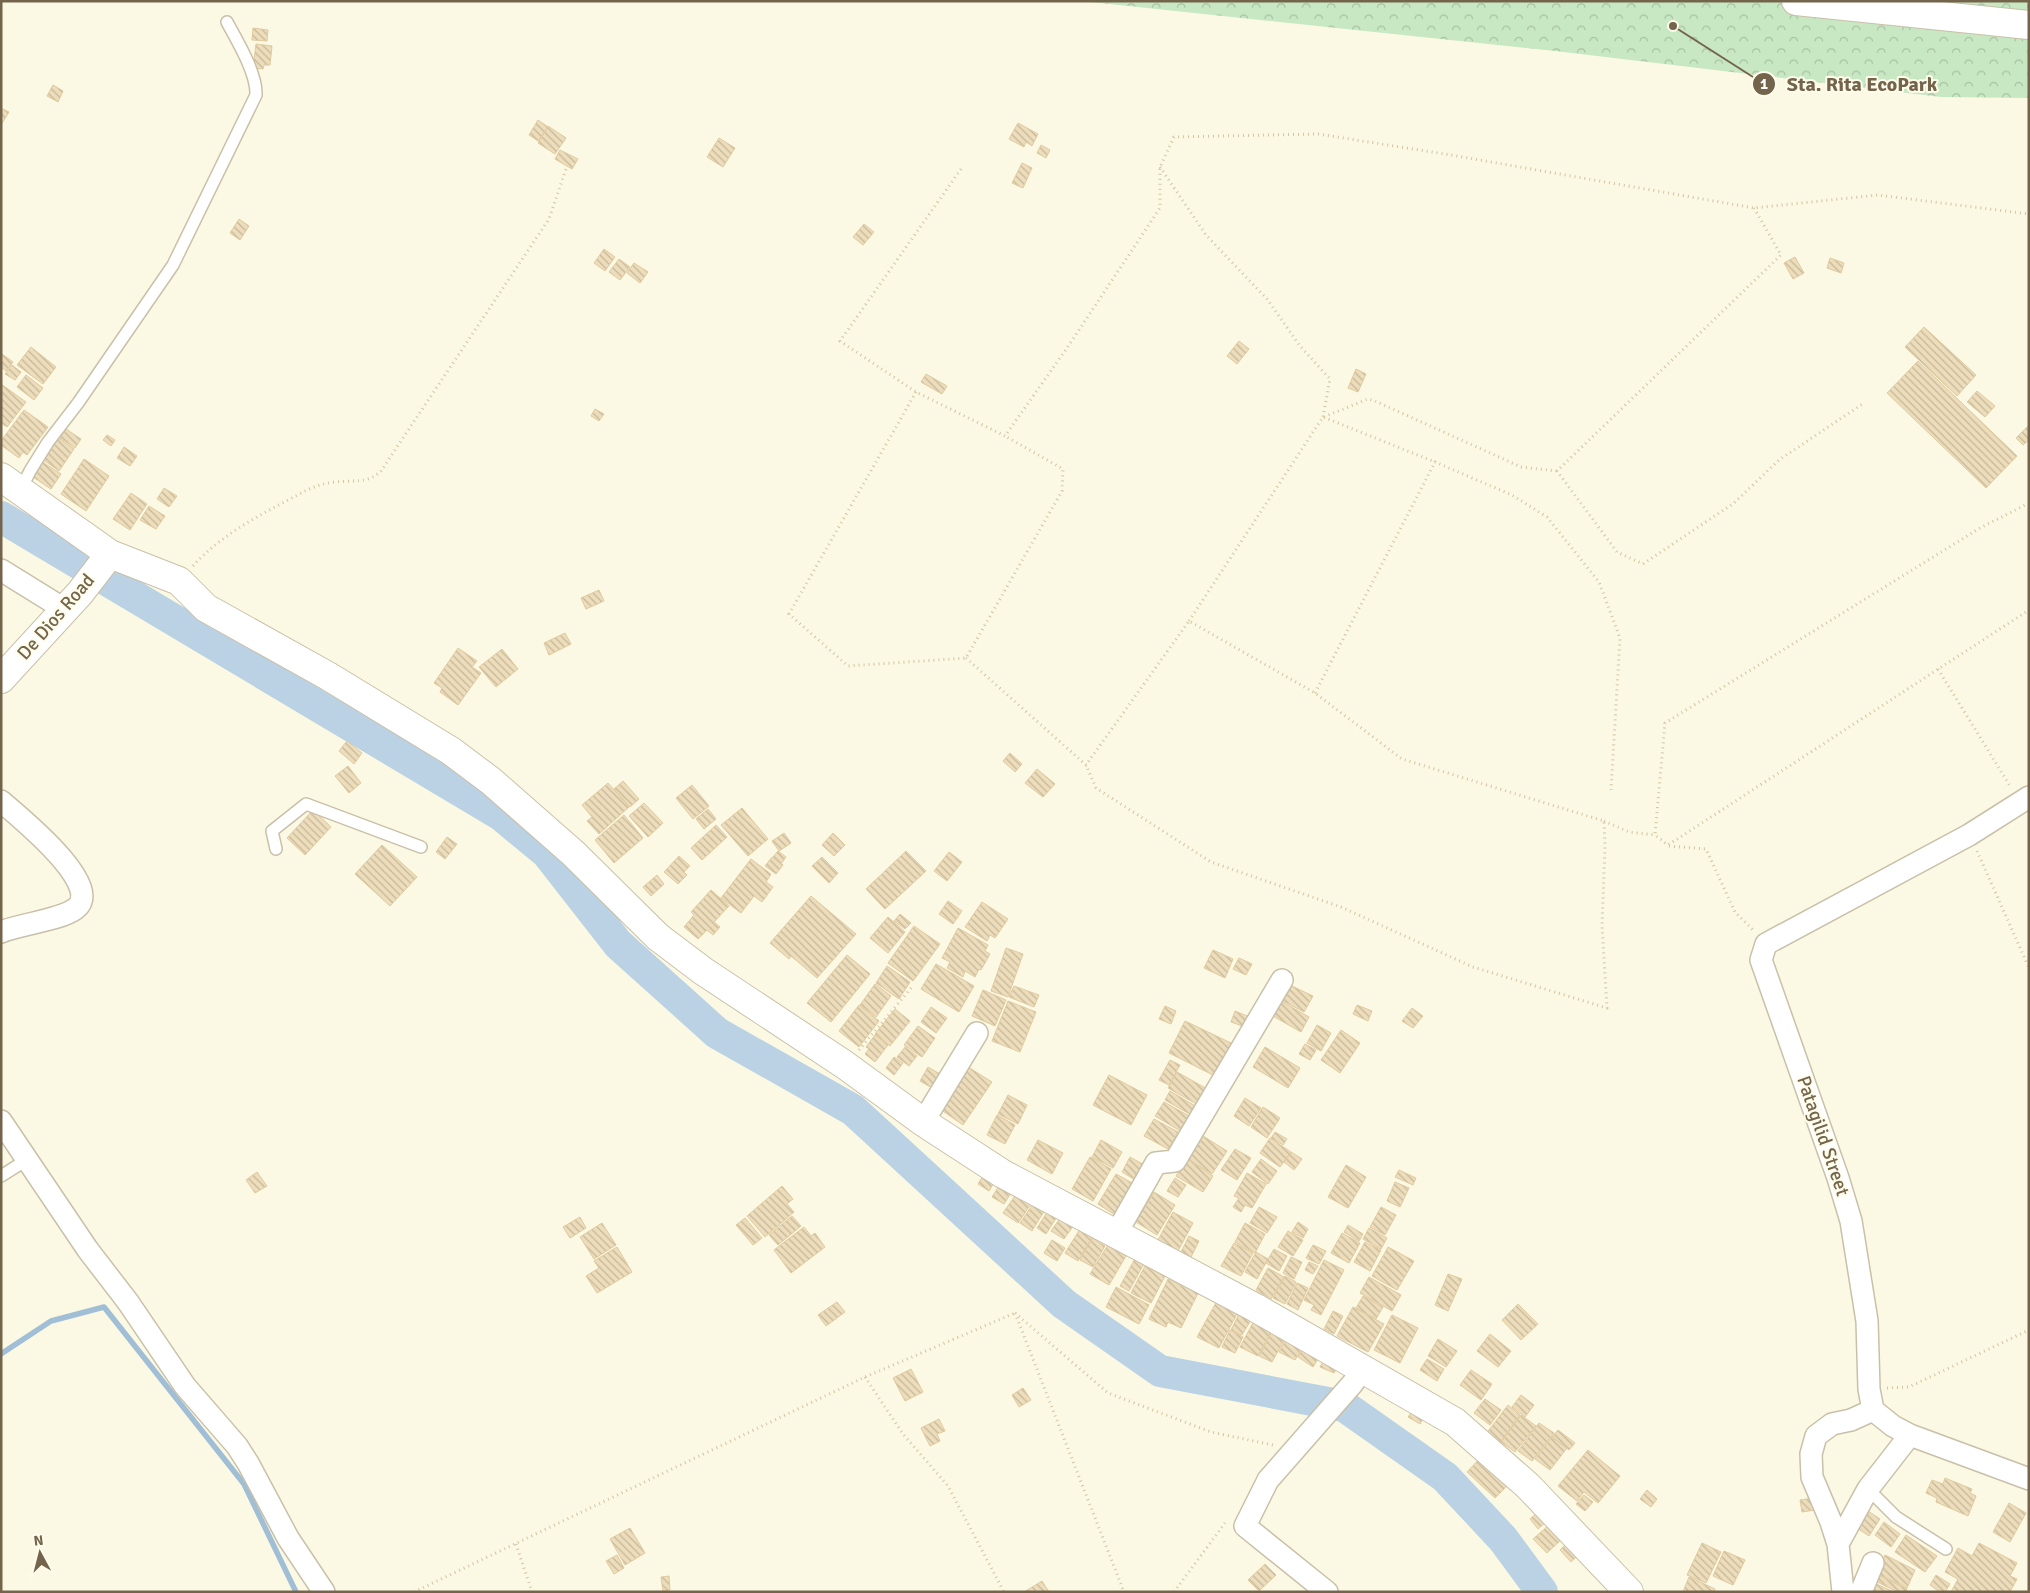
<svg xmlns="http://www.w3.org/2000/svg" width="2030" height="1593" font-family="Signika,sans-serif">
<defs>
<pattern id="park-crowns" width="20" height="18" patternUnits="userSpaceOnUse" patternTransform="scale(1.25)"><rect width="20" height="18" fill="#c8e8c4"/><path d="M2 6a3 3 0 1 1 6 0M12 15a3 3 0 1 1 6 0" fill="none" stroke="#a7c0a1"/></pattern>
<pattern id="building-back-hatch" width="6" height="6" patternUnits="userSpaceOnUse" patternTransform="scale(1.25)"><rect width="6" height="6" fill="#edddbb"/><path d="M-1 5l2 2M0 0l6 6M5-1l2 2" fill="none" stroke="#c4b79a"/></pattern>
</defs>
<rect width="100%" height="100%" fill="#fbf9e4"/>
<path fill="url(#park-crowns)" d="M1081,1h948v97l-88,-1 -386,-46z"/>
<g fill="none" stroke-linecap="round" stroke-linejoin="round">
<path stroke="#a0bed5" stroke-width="5.5" d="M1,1354l50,-33 53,-14 140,177 52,108"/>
<path stroke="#bad2e4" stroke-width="32" d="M1,517l500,298 46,38 71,91 99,89 136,77 211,194 96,67 184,35 101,71 58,62 39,53"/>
</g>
<path fill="url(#building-back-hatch)" stroke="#e1ca9e" d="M253,28l15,2 -1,11 -15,-1z
M256,44l16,2 -2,19h-6l-1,4 -10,-1z
M53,85l10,6 -5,11 -11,-6z
M1,108l8,4 -8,13z
M538,120l10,7 -10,14 -9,-6z
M1018,123l20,11 -6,12 -6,-4 -2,5 -15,-8z
M548,126l18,12 -11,16 -17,-11z
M719,138l16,10 -12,19 -16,-10z
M1041,145l9,5 -4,8 -9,-5z
M560,150l18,9 -6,10 -17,-10z
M1022,163l10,5 -9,20 -11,-5z
M239,219l10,7 -9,14 -10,-7z
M864,224l10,8 -11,13 -10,-8z
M604,249l11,8 -10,14 -11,-8z
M1795,257l9,16 -11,6 -9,-16z
M1830,258l14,5 -3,10 -14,-5z
M619,259l11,8 -10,13 -11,-8z
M634,263l14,9 -8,11 -13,-10z
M1924,327l52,48 -19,21 -52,-49z
M1239,341l10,8 -12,15 -10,-8z
M31,347l25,20 -13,17 -26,-19z
M2,354l11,8 -7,9 -5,-4z
M1918,361l99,95 -31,32 -99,-95z
M12,365l9,7 -6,8 -10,-6z
M1356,369l10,5 -8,18 -10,-4z
M926,374l21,12 -5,8 -21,-12z
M26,375l17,13 -9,12 -17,-13z
M1,384l25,18 -19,25 -6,-4z
M1977,391l18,15 -10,11 -18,-15z
M595,409l9,5 -5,7 -8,-5z
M24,410l24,17 -21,28 -4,-3 -4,6 -18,-13v-4z
M2029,425v15l-6,5 -7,-7z
M66,429l15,10 -6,9 -15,-10z
M107,435l8,5 -4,6 -8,-6z
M57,437l17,12 -15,22 -17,-12z
M124,447l13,9 -7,10 -13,-8z
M84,459l25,17 -23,35 -25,-17z
M41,461l20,13 -10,15 -21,-14z
M164,488l13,8 -8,11 -12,-8z
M131,493l16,11 -17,26 -17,-11z
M149,506l16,10 -9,13 -16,-9z
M599,590l5,11 -18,8 -5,-11z
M565,633l6,11 -22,11 -5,-12z
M458,648l19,13 -5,6 9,6 -23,32 -18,-13 2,-4 -8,-5z
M502,649l16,20 -22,18 -17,-20z
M347,741l15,12 -8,11 -15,-13z
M1010,753l12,11 -7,8 -12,-11z
M348,766l13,17 -12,10 -14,-17z
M1037,769l18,15 -12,13 -18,-14z
M623,781l16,18 -9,8 -16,-18z
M608,783l21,24 -30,27 -12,-13 5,-4 -10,-12z
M692,785l17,21 -16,13 -17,-21z
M644,803l19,20 -15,14 -19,-21z
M742,808l26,31 -20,17 -27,-31z
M708,809l8,10 -12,10 -8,-10z
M313,810l18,17 -26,28 -18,-17z
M624,815l19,23 -29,25 -19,-23z
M716,825l11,12 -25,23 -11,-12z
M784,833l7,10 -12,8 -7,-10z
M833,833l12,12 -11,11 -12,-11z
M447,837l10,7 -12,15 -9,-7z
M382,845l35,32 -27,29 -35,-32z
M778,851l8,6 -5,7 -8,-7z
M906,851l20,20 -41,38 -19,-20z
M949,852l13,10 -15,19 -13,-10z
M679,856l11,10 -6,6 3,3 -9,9 -14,-12z
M772,857l11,8 -7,9 -11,-8z
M822,857l16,16 -9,10 -17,-17z
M751,859l20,15 -5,8 7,5 -11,15 -8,-6 -13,17 -20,-15z
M657,875l7,9 -13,12 -8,-9z
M711,890l18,16 -15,16 6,5 -7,8 -6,-5 -9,9 -14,-12 10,-12 -3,-3z
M811,896l45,38 -39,44 -26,-22 -2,3 -19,-16z
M948,901l14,10 -9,13 -14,-10z
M982,902l26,17 -13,19 -5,-3 -3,6 -22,-14z
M900,914l11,9 -6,6 -11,-8z
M888,917l17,15 -17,21 -18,-15z
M914,926l26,18 -27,37 -25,-18z
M958,928l30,17 -3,6 5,3 -9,16 -2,-1 -4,8 -10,-6 -2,6 -16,-9 3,-6 -8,-4z
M1006,948l17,6 -15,43 -17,-6z
M1213,950l20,9 -8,19 -21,-10z
M847,955l23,19 -39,48 -24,-19z
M1239,958l13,6 -6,11 -13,-6z
M936,964l38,22 -15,26 -38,-23z
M887,966l23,16 -11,17 -23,-16z
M875,984l16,12 -15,21 -16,-12z
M1014,986l25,9 -5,12 -25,-10z
M1292,986l21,10 -9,16 -21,-11z
M983,990l23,10 -11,26 -23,-10z
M1279,1000l30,17 -8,15 -30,-17z
M1008,1001l28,11 -16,40 -28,-11z
M859,1005l20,16 -20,26 -20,-16z
M1357,1005l15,6 -4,10 -15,-7z
M1165,1006l11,5 -5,13 -12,-5z
M931,1007l16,11 -11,15 -15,-11z
M1412,1008l11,8 -10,12 -11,-7z
M895,1009l15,12 -20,25 -15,-12z
M1235,1011l17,7 -4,10 -17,-6z
M1185,1021l46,22 -16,33 -46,-23z
M1317,1025l14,8 -10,18 -14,-8z
M918,1026l17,12 -13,19 -18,-12z
M1341,1030l19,13 -20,30 -19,-13z
M875,1035l13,10 -13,17 -10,-8 4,-5 -3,-2z
M1305,1044l11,6 -6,10 -11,-6z
M905,1047l12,9 -8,10 -12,-9z
M1265,1047l35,21 -12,20 -35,-21z
M894,1057l9,6 -9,12 -8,-7z
M1170,1060l10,5 -11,20 -10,-5z
M965,1065l27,17 -29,43 -26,-18z
M928,1067l12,7 -8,14 -12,-7z
M1177,1072l32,18 -9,16 -32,-18z
M1109,1075l38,20 -16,30 -38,-20z
M1170,1091l27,16 -4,9 -28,-16z
M1008,1095l19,10 -9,19 -20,-10z
M1245,1098l16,10 -12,18 -15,-10z
M1164,1102l27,15 -9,15 -27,-16z
M1263,1107l17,11 -13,20 -16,-11z
M997,1115l18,10 -10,19 -18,-9z
M1154,1119l24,13 -10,17 -24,-13z
M1275,1132l12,7 -4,6 -12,-7z
M1203,1136l24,15 -15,23 -24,-15z
M1270,1138l21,14 -11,15 -20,-14z
M1038,1140l25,13 -11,21 -25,-14z
M1101,1140l21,12 -9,16 -21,-11z
M1235,1149l16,9 -14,22 -16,-10z
M1291,1152l11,7 -8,11 -10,-8z
M1090,1157l21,12 -18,32 -21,-12z
M1130,1157l16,9 -9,15 -15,-9z
M1187,1159l26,17 -10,16 -27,-16z
M1261,1159l16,12 -9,13 -16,-12z
M1346,1165l20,12 -18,31 -20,-11z
M987,1169l11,7 -9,15 -11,-7z
M1399,1170l17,8 -3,7 -18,-8z
M257,1172l10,14 -12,7 -9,-13z
M1247,1173l19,11 -14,24 -7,-3 -4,7 -8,-5 6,-9 -5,-2z
M1116,1174l18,10 -19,31 -17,-11z
M1004,1178l12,7 -12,19 -12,-7z
M1175,1178l11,7 -8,12 -11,-6z
M1395,1182l14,6 -9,19 -13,-6z
M782,1186l11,13 -6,5 7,8 -29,25 -18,-21z
M1154,1192l21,13 -18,30 -21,-13z
M1017,1193l18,5 -17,25 -15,-10z
M1037,1198l11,7 -16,26 -12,-8z
M1051,1206l9,6 -14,22 -9,-6z
M1259,1207l18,10 -10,16 -17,-10z
M1381,1207l15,8 -11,20 -15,-8z
M1173,1212l20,11 -15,28 -20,-11z
M792,1216l9,10 -23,19 -9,-10z
M580,1217l6,11 -16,10 -7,-11z
M1061,1217l13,8 -10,14 -13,-8z
M745,1218l17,20 -9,7 -17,-20z
M1298,1222l10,7 -5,9 -11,-6z
M602,1223l14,22 -22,14 -14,-22z
M1245,1223l20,11 -10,19 -20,-11z
M1348,1225l15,9 -4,7 -15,-9z
M1082,1226l13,7 -17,28 -13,-8z
M804,1227l7,9 4,-3 10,14 -34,26 -17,-23z
M1369,1228l18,10 -6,11 -18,-10z
M1288,1231l15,9 -10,16 -15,-9z
M1342,1233l18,10 -11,20 -18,-10z
M1189,1236l10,5 -8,16 -10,-5z
M1092,1238l13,8 -12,21 -13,-7z
M1052,1240l13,8 -8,13 -13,-8z
M1365,1242l16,8 -11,21 -16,-9z
M1234,1243l19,10 -12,23 -20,-10z
M1108,1245l18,11 -17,29 -19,-11z
M1313,1245l13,6 -7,13 -13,-6z
M617,1247l15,25 -35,21 -11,-17 13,-8 -5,-7z
M1388,1247l26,14 -17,29 -25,-14z
M1274,1249l13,7 -8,15 -13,-8z
M1256,1252l12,7 -11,20 -12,-7z
M1137,1255l9,5 -17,31 -9,-5z
M1291,1257l11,5 -8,17 -11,-6z
M1324,1260l20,10 -23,45 -10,-5 3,-5 -10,-5z
M1309,1262l9,4 -5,8 -8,-4z
M1145,1266l20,10 -14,27 -20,-10z
M1268,1268l16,9 -13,22 -15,-9z
M1448,1274l14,5 -14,32 -13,-6z
M1285,1276l11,6 -11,22 -12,-6z
M1369,1277l32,18 -9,16 -32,-18z
M1168,1279l14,7 2,-4 16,7 -19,39 -13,-6 -2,5 -17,-8z
M1297,1283l11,5 -10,22 -11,-6z
M1116,1287l33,18 -10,19 -33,-17z
M1363,1296l20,11 -7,12 -20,-11z
M1217,1301l21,11 -19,36 -22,-11z
M837,1302l8,10 -19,14 -8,-11z
M1518,1304l20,20 -17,16 -19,-20z
M1353,1307l31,17 -16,28 -31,-16z
M1333,1311l10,5 -9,18 -10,-5z
M1239,1314l12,6 -9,15 -11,-5z
M1392,1315l26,13 -18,35 -26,-13z
M1255,1319l18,9 -15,28 -18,-9z
M1274,1328l13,7 -15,27 -13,-6z
M1230,1330l13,7 -8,16 -13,-6z
M1289,1334l16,9 -10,17 -16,-8z
M1490,1334l21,17 -13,16 -21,-16z
M1438,1339l19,12 -11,16 -18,-11z
M1305,1345l16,9 -8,13 -15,-10z
M1326,1356l14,6 -6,11 -14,-6z
M1427,1359l17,10 -7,12 -17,-11z
M911,1369l12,23 -18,9 -12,-23z
M1471,1370l21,14 -11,16 -21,-15z
M1023,1388l8,12 -12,7 -7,-12z
M1521,1395l13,10 -9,12 -13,-10z
M1485,1399l16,11 -11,15 -16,-12z
M1508,1405l12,10 -21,29 -13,-10z
M1413,1410l11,7 -4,7 -12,-7z
M1521,1415l15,11 -21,26 -14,-10z
M939,1419l6,12 -8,3 3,7 -10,5 -9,-18z
M1539,1423l15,10 -22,28 -14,-10z
M1558,1430l17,13 -6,7 -17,-13z
M1552,1437l15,11 -17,22 -15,-11z
M1588,1450l32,26 -22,27 -14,-11 -7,9 -19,-15z
M1484,1454l29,26 -18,18 -28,-26z
M1945,1478l27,11 -2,4 6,3 -8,20 -32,-14 1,-4 -11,-5 6,-13 11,4z
M1647,1490l10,9 -6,8 -11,-8z
M1584,1495l9,7 -8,9 -9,-7z
M1813,1498l2,12 -13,2 -2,-12z
M2009,1503l17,10 -16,29 -17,-10z
M1862,1507l18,12 -11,17 -18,-12z
M1538,1512l9,9 -9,8 -8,-10z
M1884,1522l16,12 -9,13 -16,-12z
M1549,1525l13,14 -15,14 -14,-14z
M630,1528l15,25 -20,12 -15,-26z
M1906,1535l31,21 -12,16 -30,-20z
M1571,1539l11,12 -11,11 -11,-12z
M1702,1543l19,9 -15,31 -19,-8z
M1979,1543l38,20 -7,13 7,3 -7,13h-59l7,-13 -13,-7 13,-24 14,8z
M1724,1551l21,9 -12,25 -20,-9z
M617,1555l7,13 -10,6 -8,-13z
M1885,1555l30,15 -8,18 -31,-15z
M1265,1564l11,11 -17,16 -11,-11z
M1876,1574l31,15 -1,3h-8l-25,-12z
M1936,1575l14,9 -5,8h-5l-10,-7z
M669,1576l1,14 -7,1 -2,-14z
M1689,1577l26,12 -1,3h-31z
M1042,1581l7,11h-25z
M1872,1582l22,10h-26z"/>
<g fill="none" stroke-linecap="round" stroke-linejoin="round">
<g stroke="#c9c0a9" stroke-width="14">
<path id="service" d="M20,491l10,-20 18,-29 30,-39 95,-138 83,-170c1,-22 -19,-54 -29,-73
M276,849l-4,-18 34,-27 115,43
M1,1176l27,-17
M1868,1489l28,28 50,32"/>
</g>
<g stroke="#c9c0a9" stroke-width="24">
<path id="minor" d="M1,570l63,39
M1,801c17,15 106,86 74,108 -15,11 -54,15 -74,23
M1,1121l87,129 40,52 57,84 52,60 11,17 40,75 36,54
M923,1122l54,-89
M1116,1234l40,-71 19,-2 107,-181
M1873,1410l20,16 17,9 119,44
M1838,1544l30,-55 42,-54
M1327,1592l-82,-66 23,-46 85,-97 10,-14
M1843,1592l-5,-48 -7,-22 -19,-45 -1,-23 5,-18 16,-12 19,-4 22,-10 -4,-21 -2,-68 -16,-100 -13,-43 -77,-218 5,-16 203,-109 60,-38
M1861,1592l12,-29"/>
</g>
<g stroke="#c9c0a9" stroke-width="30">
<path id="tertiary" d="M1796,1l233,24
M1,477l109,77 69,27 27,27 122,68 123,75 40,30 82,72 85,84 45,34 142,94 78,57 80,52 253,134 199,114 73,64 101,106
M1,679l79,-86 30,-39"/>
</g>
<path stroke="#d4c3a0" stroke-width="3" stroke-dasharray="1 4" stroke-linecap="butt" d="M1160,167l46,68 61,64 33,47 30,33 -7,38
M961,169l-121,172 76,51 89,44 62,-88 93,-140v-41l14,-30 144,-3 133,21 303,53 124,-13 151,19
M1754,208l27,47 -224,216 60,81 26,12 91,-61 45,-43 85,-57
M916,392l-127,222 59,52 118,-8 96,-167 1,-22 -58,-33
M1324,417l44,-18 7,2 146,66 36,4
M2029,503l-49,25 -315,195 -10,112 13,10 361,-235
M193,566c30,-34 75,-55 114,-76 9,-4 18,-7 28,-8 17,-2 33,2 46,-11l168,-252 17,-50
M1189,621l134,-204 112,45
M966,658l120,107 103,-144 126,72 87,66 202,62 1,25 -3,79 5,83 -134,-41 -132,-60 -130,-45 -115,-74 -10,-23
M1938,669l72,117
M1315,693l120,-231 77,33 35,22 52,65 21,56 -9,152
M1604,821l25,11 26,3
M1669,846l37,3 29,63 19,19
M1977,851l52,117
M859,1050l53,-63
M1015,1313l93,80 103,39 62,13
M1015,1313l109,279
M865,1377l38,57 45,52 56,106
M1887,1388l22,-1 120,-57
M516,1544l16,48
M414,1592l451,-215 150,-64
M1174,1592l51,-69"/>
<use href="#service" stroke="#fff" stroke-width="11"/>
<use href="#minor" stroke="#fff" stroke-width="21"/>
<use href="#tertiary" stroke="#fff" stroke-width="28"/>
</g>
<g text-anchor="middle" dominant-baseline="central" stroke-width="4" stroke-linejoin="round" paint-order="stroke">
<g font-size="19" fill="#73644b" stroke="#fefcea">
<text transform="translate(56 617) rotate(-49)">De Dios Road</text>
<text transform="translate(1823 1136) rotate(71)">Patagilid Street</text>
</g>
</g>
<path fill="none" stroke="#73644b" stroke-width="2" d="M1673 26L1764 84"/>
<g fill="#73644b" stroke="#fefcea" stroke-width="2">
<circle cx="1673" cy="26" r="5"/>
<circle cx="1764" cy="84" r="12"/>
</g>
<g font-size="15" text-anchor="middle" font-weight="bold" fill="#fff">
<text x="1764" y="89">1</text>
</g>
<g font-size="20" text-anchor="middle" font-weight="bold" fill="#73644b" stroke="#fefcea" stroke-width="4" stroke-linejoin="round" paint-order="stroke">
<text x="1862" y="91">Sta. Rita EcoPark</text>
</g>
<rect width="2030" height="1593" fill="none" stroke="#73644b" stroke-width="5"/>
<g transform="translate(40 1553) rotate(353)" stroke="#fefcea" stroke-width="4" paint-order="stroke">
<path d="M0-4L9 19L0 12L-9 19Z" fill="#73644b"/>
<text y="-8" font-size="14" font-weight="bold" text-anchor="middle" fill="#73644b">N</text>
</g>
</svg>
